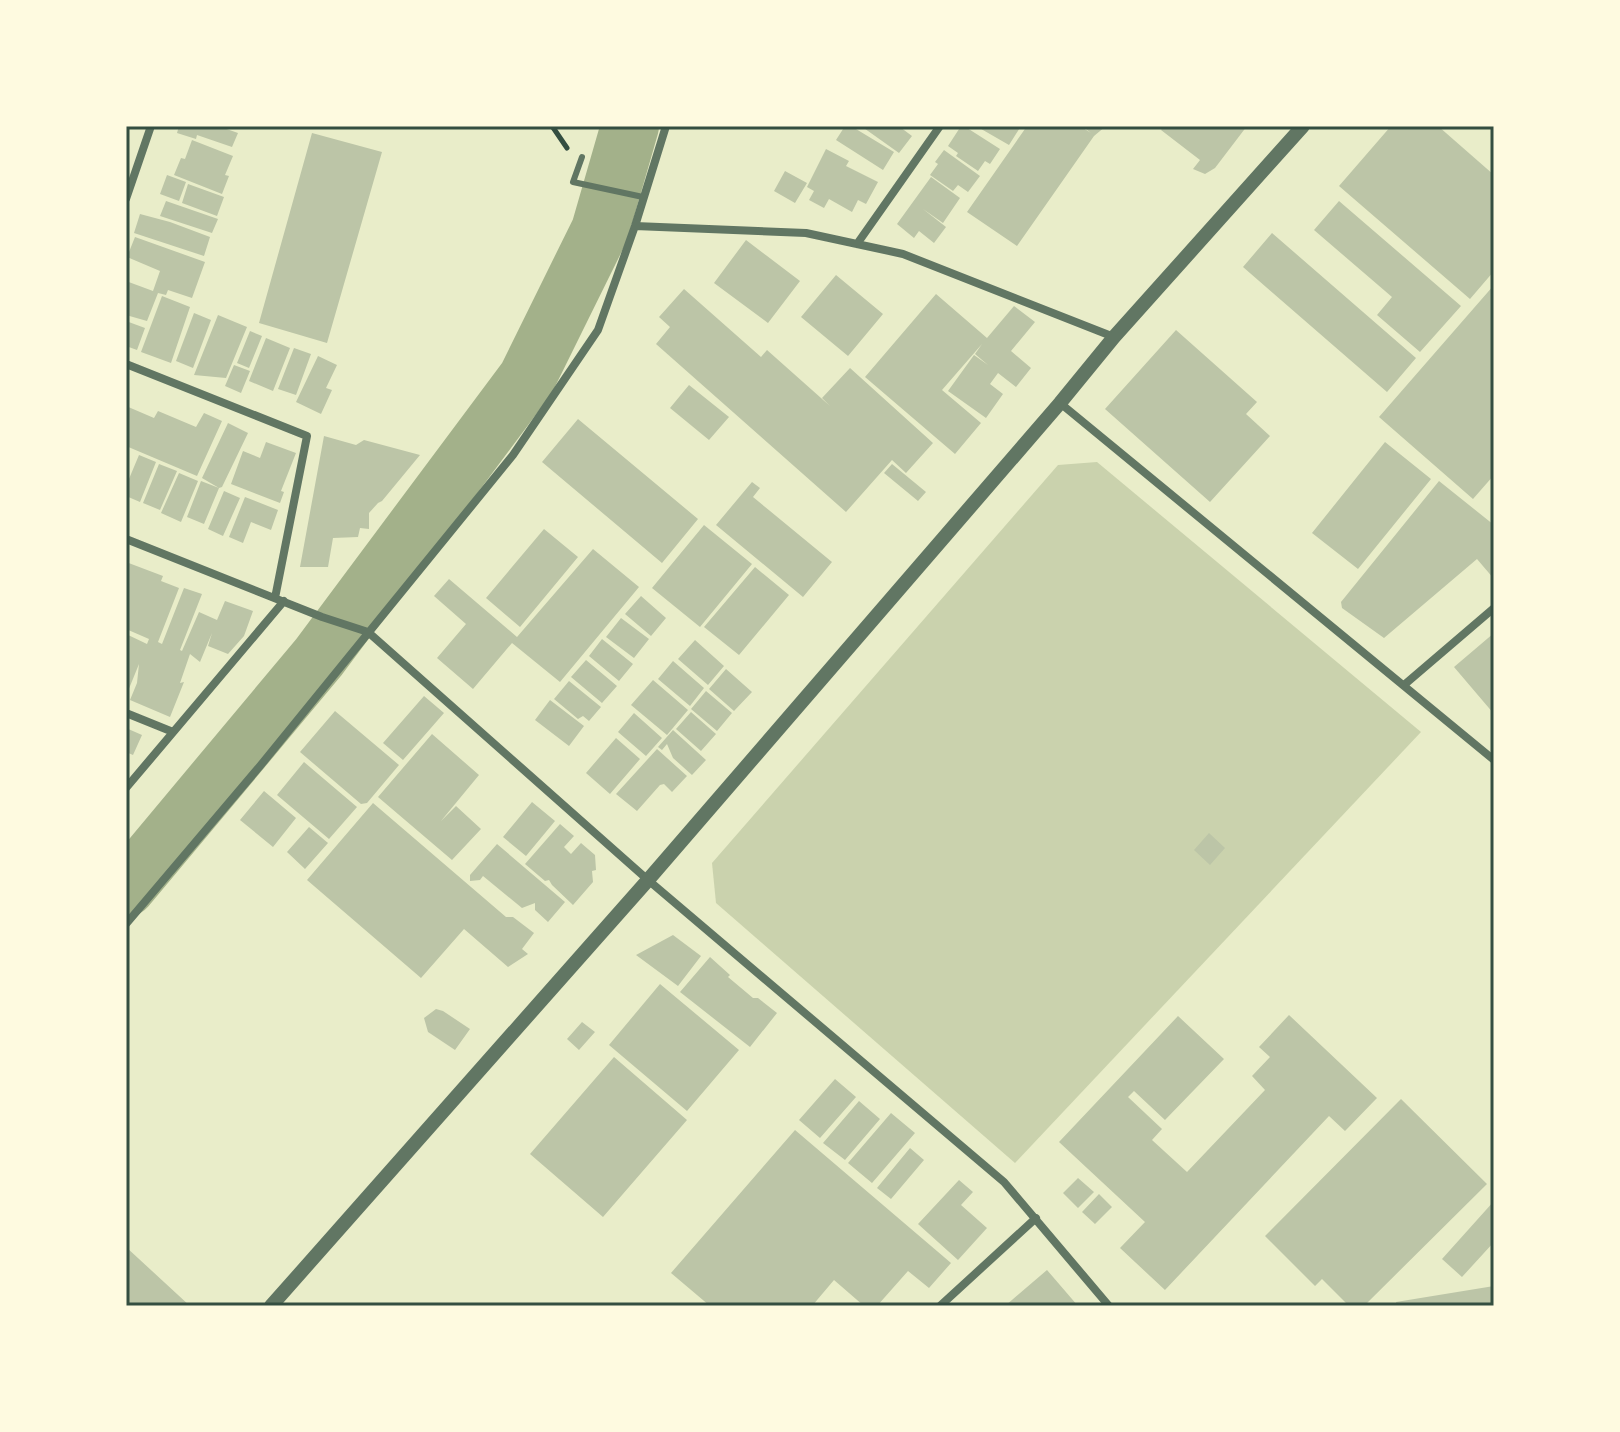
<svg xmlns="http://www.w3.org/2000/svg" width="1620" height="1432" font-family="'PT Sans',sans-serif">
<rect width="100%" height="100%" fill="#e9edc9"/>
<path fill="#cad2ad" d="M1097,462l324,270 -406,431 -299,-260 -4,-40 346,-398z"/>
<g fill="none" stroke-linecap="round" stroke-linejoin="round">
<path stroke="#a3b18a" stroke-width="58" d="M126,888l193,-231 208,-279 73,-148 30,-104"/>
</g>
<path fill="#bcc5a7" d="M179,126h39l20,7 -6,14 -35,-12 -1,4 -19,-6z
M845,126h6l43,26 -11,18 -47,-30z
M861,126h40l-1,1 12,9 -13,17z
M961,126h3l36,23 -10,15 -5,-3 -7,10 -22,-15 2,-3 -10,-7z
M976,126h45l-12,19z
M1027,126h53l11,7 -9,-7h24l-12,10 -77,110 -50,-34z
M1164,126h83l-32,42 -10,6 -12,-5 7,-9 -39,-30z
M1391,126h47l56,49v96l-24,28 -131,-113z
M312,133l70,19 -55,191 -68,-20z
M192,140l41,16 -8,19 4,1 -7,18 -48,-19 7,-17 4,1z
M826,149l23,12 -3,5 32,16 -12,22 -8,-4 -6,12 -23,-13 -5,9 -15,-8 5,-9 -7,-4z
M944,150l36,26 -12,16 -10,-7 -5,6 -23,-16 8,-11 -3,-2z
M785,171l22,12 -12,20 -21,-12z
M167,175l19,7 -7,19 -19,-7z
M931,177l29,21 -17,25 -20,-14 23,18 -12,16 -15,-12 -5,7 -17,-14z
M188,184l36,13 -7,19 -35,-13z
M166,201l52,18 -6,14 -52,-17z
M1339,201l122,105 -41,46 -43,-37 15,-18 -78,-67z
M140,214l30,8 40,15 -6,19 -70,-23z
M1272,233l144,125 -29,34 -144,-125z
M135,237l70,25 -13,36 -24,-8 -2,5 -8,-2 -11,28 -21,-6v-34l27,10 7,-20 -33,-14z
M746,240l54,41 -32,42 -54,-40z
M836,275l47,39 -35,42 -47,-39z
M1494,285v190l-21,24 -94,-82z
M684,289l77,68 6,-7 63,56 -8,-8 28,-30 83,75 -27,30 -14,-13 -46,52 -190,-168 14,-17 -11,-10z
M936,294l51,44 27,-32 21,16 -24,29 20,17 -15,19 -18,-14 -8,11 13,10 -17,24 -38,-27 26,-36 14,10 -13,-11 7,-10 -40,46 39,33 -26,31 -90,-77z
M162,296l28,11 -19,56 -30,-11z
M194,313l17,7 -18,48 -17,-7z
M218,315l29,12 -21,51 -32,-3z
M126,321l19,7 -8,22 -11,-4z
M1176,330l81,72 -11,12 24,22 -60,66 -105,-93z
M250,331l12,5 -13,32 -12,-5z
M266,338l24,10 -17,43 -24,-10z
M294,348l17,6 -15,41 -18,-6z
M318,356l19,9 -11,23 6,2 -11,24 -25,-12z
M234,365l16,6 -9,22 -16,-7z
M689,385l40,32 -20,23 -39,-32z
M126,406l28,12 4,-7 38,16 8,-14 18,8 -25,55 -71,-30z
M578,419l120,100 -36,44 -120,-101z
M228,423l20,10 -26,54 -3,1 -17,-10z
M324,436l32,9 8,-5 56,15 -38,46 -4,2 -9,10v16l-9,-1 -2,9 -25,1 -5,29h-28z
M266,442l30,11 -15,38 3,1 -4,11 -49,-19 12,-33 17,7z
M1385,442l46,37 -73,90 -46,-36z
M139,455l17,7 -16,40 -14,-6v-10z
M159,464l18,7 -17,39 -17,-7z
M892,464l34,28 -8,9 -34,-28z
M179,473l19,8 -17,41 -20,-9z
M201,481l18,7 -15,36 -17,-7z
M1439,481l55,44v54l-17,-20 -93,79 -42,-30 -1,-6z
M752,482l8,6 -7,9 79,65 -29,35 -87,-72z
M224,491l16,7 -17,38 -15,-7z
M245,497l33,13 -7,20 -20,-8 -8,21 -14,-6z
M704,525l48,39 -52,63 -48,-39z
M544,529l34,28 -58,70 -34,-29z
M593,549l46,38 -79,95 -48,-39 -39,46 -36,-31 29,-34 -32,-28 15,-17 68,58z
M126,562l37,14 -2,5 18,7 -21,54 4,2 22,-56 18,6 -22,56 2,1 17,-39 18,8 8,-19 28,10 -9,25 -16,18 -20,-8 4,-13 -12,29 -10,-8 -10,29 4,-1 -14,35 -40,-17 7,-17 2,-19 -13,32v-62l21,10 2,-5 -23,-10z
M755,567l34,28 -50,60 -35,-28z
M641,596l25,22 -15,18 -26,-22z
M621,618l28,21 -15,19 -28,-21z
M1494,633v81l-40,-47z
M602,639l31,25 -14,17 -30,-25z
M695,640l29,26 -16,19 -30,-26z
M586,660l31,26 -15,17 -31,-26z
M673,661l31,27 -14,18 -32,-27z
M726,669l26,23 -18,19 -25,-22z
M653,680l35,30 -21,25 -36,-30z
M569,681l32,26 -12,14 -6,-5 -5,3 -24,-20z
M706,691l26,22 -15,18 -26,-22z
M424,696l20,17 -41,47 -20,-17z
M550,700l34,26 -15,20 -34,-26z
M335,711l64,54 -32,38 -6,1 -61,-52z
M691,712l25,22 -15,17 -25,-22z
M634,713l28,25 -16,18 -28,-24z
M126,728l16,7 -9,20 -7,-3z
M673,730l33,30 -14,15 -19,-17 -6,-14 -5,6 -4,-3z
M432,734l47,41 -38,46 15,-15 25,23 -29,31 -74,-63z
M616,738l24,21 -30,35 -24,-21z
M657,749l30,27 -15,16 -8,-8 -4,1 -23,26 -21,-17z
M304,762l53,45 -28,32 -52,-44z
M264,791l32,27 -23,29 -33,-27z
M532,802l23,19 -29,35 -23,-19z
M373,803l133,114h7l21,16 -12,16 6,5 -20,13 -44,-38 -43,49 -114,-98z
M560,824l14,12 -10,11 7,7 10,-11 14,12 1,15 -4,1 1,11 -20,23 -21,-20 -3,-5 -4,1 -20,-17z
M309,827l19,16 -23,26 -18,-17z
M1209,833l16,15 -15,17 -16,-15z
M497,844l68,58 -17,20 -13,-12v-7l-13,5 -39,-32 -3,4 -10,1v-6z
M673,935l28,21 -23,30 -42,-31z
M710,957l20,18 -2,2 25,21h5l19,15 -27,34 -70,-55z
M660,984l79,66 -52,61 -78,-66z
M436,1009l7,2 27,18 -15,21 -27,-18 -4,-14z
M1289,1015l88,83 -32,33 -16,-15 -164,174 -45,-42 25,-26 -86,-80 119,-126 46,43 -59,61 -31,-29 -6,6 34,32 -10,11 35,32 78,-82 -13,-14 18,-19 -11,-10z
M582,1022l13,10 -16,18 -12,-11z
M614,1057l73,63 -84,97 -73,-63z
M835,1079l21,18 -36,41 -21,-18z
M1401,1099l86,85 -123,122h-15l-27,-27 -7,7 -50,-50z
M859,1101l21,18 -35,41 -22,-17z
M891,1113l24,20 -43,50 -24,-20z
M795,1130l156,133 -22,25 -21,-17 -31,35h-13l-30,-26 -22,26h-102l-39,-33z
M910,1148l14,12 -33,39 -14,-11z
M1078,1178l16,14 -16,16 -15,-15z
M959,1180l14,12 -12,13 26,23 -29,32 -40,-36z
M1099,1194l13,13 -17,17 -13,-12z
M1494,1201v41l-32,35 -20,-18z
M126,1247l64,59h-64z
M1047,1270l31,36h-73z
M1494,1286v20h-97l-1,-4z"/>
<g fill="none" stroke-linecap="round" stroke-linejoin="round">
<path stroke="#344e41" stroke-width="5" d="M552,126l15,22"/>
<path stroke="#617663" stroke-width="6" d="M582,157l-9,25 70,15"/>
<path stroke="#617663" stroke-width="8" d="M126,199l25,-73
M635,226l171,7 97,21 211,83
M857,244l83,-118
M126,364l181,72 -32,162
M1060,403l434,357
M126,539l196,78 46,15 280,248 356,302 105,124
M1404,685l90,-77
M126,713l47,19
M126,788l158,-187
M126,924l134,-158 253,-311 85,-125 37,-104 31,-100
M940,1306l96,-88"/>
<path stroke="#617663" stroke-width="14" d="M271,1306l377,-426 412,-477 54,-66 189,-211"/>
</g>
<rect width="1620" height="1432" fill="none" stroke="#fefae0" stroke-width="256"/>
<rect x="128" y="128" width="1364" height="1176" fill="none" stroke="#344e41" stroke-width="3"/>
</svg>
